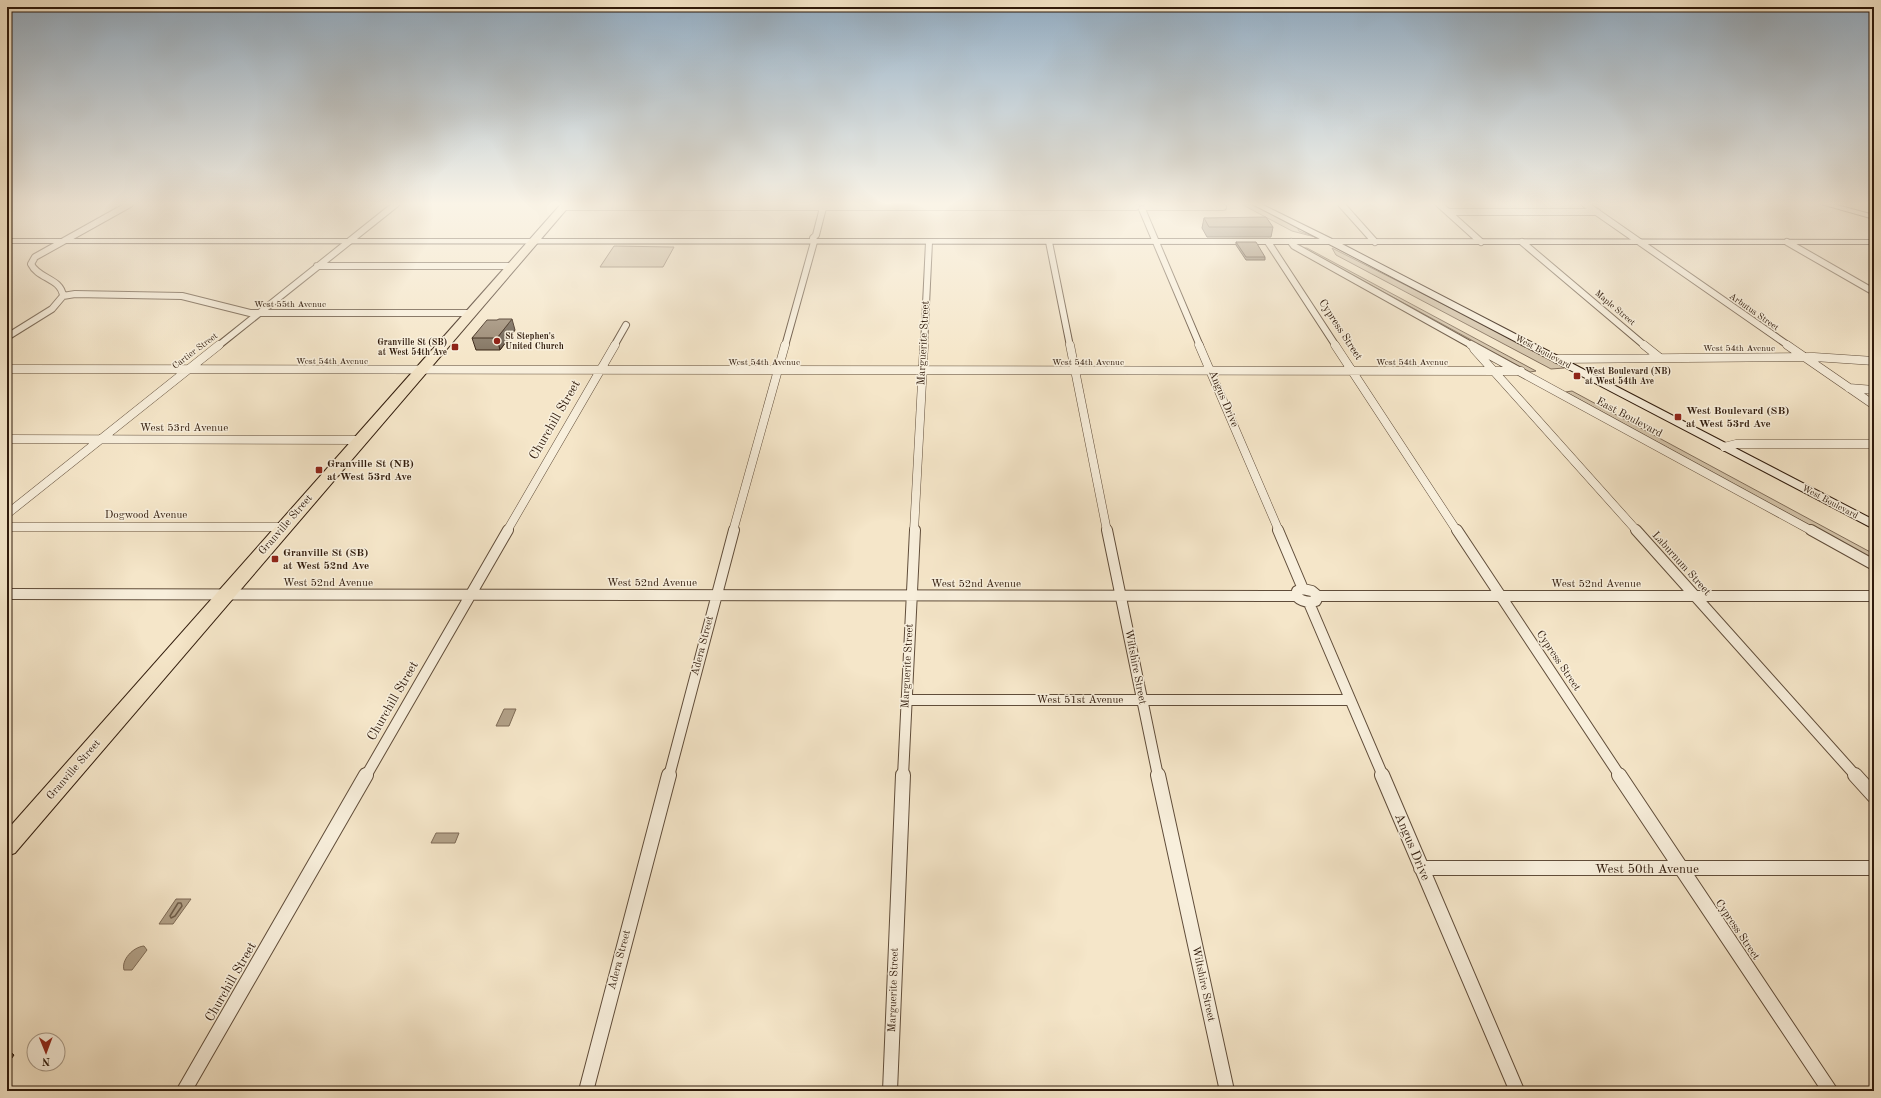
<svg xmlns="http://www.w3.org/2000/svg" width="1881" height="1098" font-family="'Old Standard TT',serif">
<rect width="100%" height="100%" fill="#f5e6c9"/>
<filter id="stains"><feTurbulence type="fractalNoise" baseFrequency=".005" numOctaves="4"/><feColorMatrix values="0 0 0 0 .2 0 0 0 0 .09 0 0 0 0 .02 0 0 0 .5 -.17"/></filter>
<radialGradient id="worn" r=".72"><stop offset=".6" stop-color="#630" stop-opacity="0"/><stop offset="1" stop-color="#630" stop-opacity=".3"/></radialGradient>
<path fill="#d3c3a9" stroke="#816e5a" d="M1241,204h12l44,23 2,4 16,6 -23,-6z
M614,246l57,1h3l-11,20h-63z
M1303,248h4l229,123 -6,1z
M1332,248l220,111 12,9 -13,1 -215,-114z
M1572,391l302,163v6l-308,-168z"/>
<path fill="#b2a188" stroke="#7e6b56" d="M504,709h12l-7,17h-13z
M436,833h23l-4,10h-24z
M176,899h15l-18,25h-14z
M144,946l3,4 -15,20h-8c-3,-10 9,-23 20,-24z"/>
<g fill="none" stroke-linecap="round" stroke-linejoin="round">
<path stroke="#705e4a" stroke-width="1.5" d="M178,903h3l1,3 -7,10 -4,2 -1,-2z"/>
<g stroke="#604d3a" stroke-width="8">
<path id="street-far3" d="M1341,204l34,38
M1439,204l42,38
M1585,204l204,142
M563,207h573
M1147,207h76
M1142,209l58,137
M1449,212h148
M1049,242l21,104
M1268,242l68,104
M1291,242l3,4 179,100
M1522,242l123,104
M1787,242l87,50
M317,266h195
M63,296l12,-2 107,2 68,17h221
M7,337l45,-28 11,-13c-2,-18 -25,-17 -32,-32l4,-7 95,-53
M218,346l178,-142
M614,346l12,-21
M785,346l29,-104 -1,-4 3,-3 8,-31
M924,346l5,-104"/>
</g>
<g stroke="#604d3a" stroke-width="9">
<path id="street-far2" d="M1070,345l37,186
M1199,345l80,186
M1335,345l122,186
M1471,345l341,186
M1644,345l15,12
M1787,345l87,60
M1475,347l-1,2 163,182
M1556,359l258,-2 60,4
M7,369l1514,2
M1849,388l25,2
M7,439l354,1
M1724,447l12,-3h138
M7,514l212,-169
M7,527h278
M507,531l108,-186
M733,531l52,-186
M914,531l10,-186"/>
</g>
<g stroke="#604d3a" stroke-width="12">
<path id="street-far1" d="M1107,530l51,246
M1278,530l25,59
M1457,530l163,246
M1636,530l220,246
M1811,530l63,35
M1303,589l9,2 6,5 -2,5c-8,2 -14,1 -20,-5l1,-5z
M7,594l1289,2
M1318,596h556
M1309,603l74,173
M906,700h444
M366,776l142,-246
M669,776l65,-246
M903,776l12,-246"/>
</g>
<g stroke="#604d3a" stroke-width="16">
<path id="street" d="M1158,775l69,316
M1382,775l135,316
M1619,775l211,316
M1855,775l19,21
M1421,868h453
M184,1091l182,-316
M586,1091l83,-316
M890,1091l13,-316"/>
</g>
<g stroke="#2f1a0b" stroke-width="2">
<path id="secondary" d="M1252,204h9l71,35 542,1v4h-532l532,276v9l-545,-285 -1322,-1v-4h1313z
M1821,204h12l41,11v4z"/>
</g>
<g stroke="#2f1a0b" stroke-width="2">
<path id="highway" d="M561,204h10l-556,649 -8,3v-26z"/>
</g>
<use href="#street-far3" stroke="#f8efdc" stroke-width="6"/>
<use href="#street-far2" stroke="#f8efdc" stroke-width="8"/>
<use href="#street-far1" stroke="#f8efdc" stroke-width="10"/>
<use href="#street" stroke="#f8efdc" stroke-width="14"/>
<use href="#secondary" fill="#f8efdc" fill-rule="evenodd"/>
<use href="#highway" fill="#f5e6c9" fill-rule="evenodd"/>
</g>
<path fill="#81725f" stroke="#2f1a0b" d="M1204,218l69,9 -2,10h-64l-5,-9z
M1236,242l29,15v3h-19l-10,-15z
M515,330l-15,20h-24l-4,-12z"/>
<path fill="#695c4d" stroke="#2f1a0b" d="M512,319l3,11 -15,20 -3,-12z
M7,1049l7,6 -7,10z"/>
<path fill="#96846e" stroke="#2f1a0b" d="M1266,217l7,10h-64l-5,-9z
M1236,242h20l9,15h-19z
M499,319h13l-15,19h-25l15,-18h10z"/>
<linearGradient id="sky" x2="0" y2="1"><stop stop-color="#92acc2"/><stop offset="0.57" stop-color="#faf4e7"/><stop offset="1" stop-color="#faf4e7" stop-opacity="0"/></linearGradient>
<rect width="1881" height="358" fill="url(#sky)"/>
<g fill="#8f2418" stroke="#f8efdc" stroke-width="1.5">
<circle cx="497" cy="341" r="4"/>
<rect x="451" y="343" width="8" height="8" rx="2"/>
<rect x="1573" y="372" width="8" height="8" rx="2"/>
<rect x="1674" y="413" width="8" height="8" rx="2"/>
<rect x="315" y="466" width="8" height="8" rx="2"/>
<rect x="271" y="555" width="8" height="8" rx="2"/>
</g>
<g text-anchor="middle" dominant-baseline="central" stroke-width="3" stroke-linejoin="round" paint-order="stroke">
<g font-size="9" fill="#2f1a0b" stroke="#f8efdc">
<text x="290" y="304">West 55th Avenue</text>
<text transform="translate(1615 308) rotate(40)">Maple Street</text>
<text transform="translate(1754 312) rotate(35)">Arbutus Street</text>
<text x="1739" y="348">West 54th Avenue</text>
<text transform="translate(195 351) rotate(-37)">Cartier Street</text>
<text transform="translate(1543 352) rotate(28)">West Boulevard</text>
<text x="332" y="361">West 54th Avenue</text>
<text x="764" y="362">West 54th Avenue</text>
<text x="1088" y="362">West 54th Avenue</text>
<text x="1412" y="362">West 54th Avenue</text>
<text transform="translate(1830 502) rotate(28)">West Boulevard</text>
</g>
<g font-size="9" font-weight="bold" fill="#2f1a0b" stroke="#f8efdc" text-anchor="start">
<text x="505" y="336">St Stephen's<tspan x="505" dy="10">United Church</tspan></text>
<text x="447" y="342" text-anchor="end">Granville St (SB)<tspan x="447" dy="10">at West 54th Ave</tspan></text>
<text x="1585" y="371">West Boulevard (NB)<tspan x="1585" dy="10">at West 54th Ave</tspan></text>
</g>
<g font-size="11" fill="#2f1a0b" stroke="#f8efdc">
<text transform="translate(1340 330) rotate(57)">Cypress Street</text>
<text transform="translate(924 343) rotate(-87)">Marguerite Street</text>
<text transform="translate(1223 399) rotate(67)">Angus Drive</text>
<text transform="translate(1629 418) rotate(28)">East Boulevard</text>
<text x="184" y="428">West 53rd Avenue</text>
<text x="146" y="515">Dogwood Avenue</text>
<text transform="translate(286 525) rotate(-49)">Granville Street</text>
<text transform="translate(1681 564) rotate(48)">Laburnum Street</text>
<text x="328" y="583">West 52nd Avenue</text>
<text x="652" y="583">West 52nd Avenue</text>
<text x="976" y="584">West 52nd Avenue</text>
<text x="1596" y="584">West 52nd Avenue</text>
<text transform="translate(703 646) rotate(-75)">Adera Street</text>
<text transform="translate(1558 661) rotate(56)">Cypress Street</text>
<text transform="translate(908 666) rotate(-87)">Marguerite Street</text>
<text transform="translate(1135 667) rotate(79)">Wiltshire Street</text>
<text x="1080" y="700">West 51st Avenue</text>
<text transform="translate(74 770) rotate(-49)">Granville Street</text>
<text transform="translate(1737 930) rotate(56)">Cypress Street</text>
<text transform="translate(620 960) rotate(-75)">Adera Street</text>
<text transform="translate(1203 984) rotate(78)">Wiltshire Street</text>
<text transform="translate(894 990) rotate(-88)">Marguerite Street</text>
</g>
<g font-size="11" font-weight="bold" fill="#2f1a0b" stroke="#f8efdc" text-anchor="start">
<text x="1686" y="411">West Boulevard (SB)<tspan x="1686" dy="13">at West 53rd Ave</tspan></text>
<text x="327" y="464">Granville St (NB)<tspan x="327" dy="13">at West 53rd Ave</tspan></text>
<text x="283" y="553">Granville St (SB)<tspan x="283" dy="13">at West 52nd Ave</tspan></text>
</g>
<g font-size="13" fill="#2f1a0b" stroke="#f8efdc">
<text transform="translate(555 420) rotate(-60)">Churchill Street</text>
<text transform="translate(393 701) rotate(-60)">Churchill Street</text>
<text transform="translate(1412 847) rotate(67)">Angus Drive</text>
<text x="1647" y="869">West 50th Avenue</text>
<text transform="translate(231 982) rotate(-60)">Churchill Street</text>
</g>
</g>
<rect width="1881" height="1098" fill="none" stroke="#f5e6c9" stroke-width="24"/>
<rect x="8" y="8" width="1865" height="1082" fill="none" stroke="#2f1a0b" stroke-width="2"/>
<rect x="12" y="12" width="1857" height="1074" fill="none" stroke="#2f1a0b"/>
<g transform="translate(46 1052) rotate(179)"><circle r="19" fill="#f8efdc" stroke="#a89a88"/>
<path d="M0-3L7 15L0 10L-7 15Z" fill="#8f2418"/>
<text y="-6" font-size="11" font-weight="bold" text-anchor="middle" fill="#2f1a0b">N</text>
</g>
<rect width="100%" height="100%" filter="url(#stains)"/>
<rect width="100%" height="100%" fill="url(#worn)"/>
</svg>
